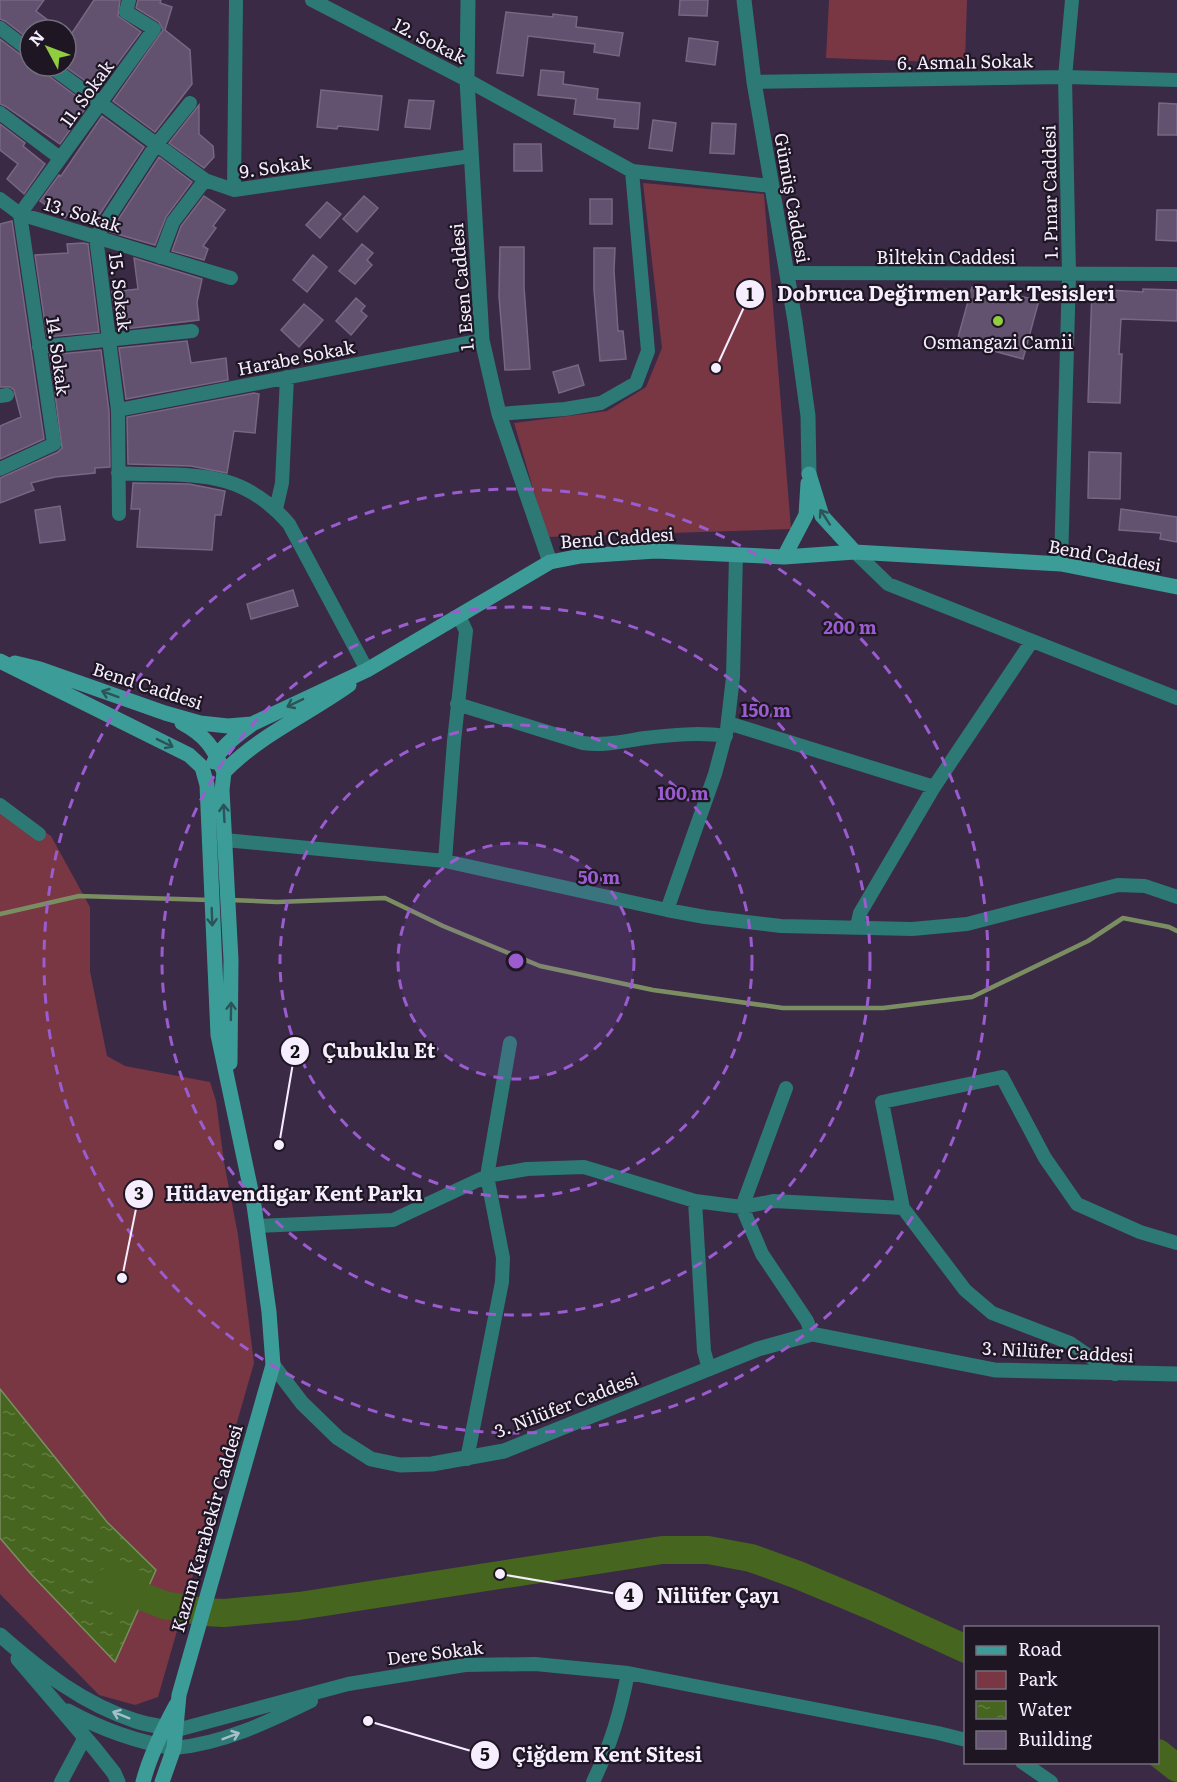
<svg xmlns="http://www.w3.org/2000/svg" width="1177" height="1782" font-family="Literata,serif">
<defs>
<pattern id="water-ripples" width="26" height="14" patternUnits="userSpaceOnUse" patternTransform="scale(1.5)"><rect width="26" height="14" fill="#46651e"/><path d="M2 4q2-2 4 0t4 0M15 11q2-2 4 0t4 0" fill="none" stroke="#617b40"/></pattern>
</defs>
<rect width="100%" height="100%" fill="#3a2a46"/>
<path fill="#783743" d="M829,0h138l-2,63 -139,-5z
M643,183l121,11 27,335 -244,8 -33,-114 93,-12 39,-24 16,-39z
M0,802l51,34 39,71v64l17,85 18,10 85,16 6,19 8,61 14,73 16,128 -96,334 -23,8 -36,-10 -99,-101z"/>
<path fill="url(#water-ripples)" stroke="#7b8e62" stroke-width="1.5" d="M0,1389l107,133 49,48 -41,92 -85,-89 -30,-35z"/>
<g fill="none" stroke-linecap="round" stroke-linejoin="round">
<path stroke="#7b8e62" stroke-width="4.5" d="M230,900l47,2 108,-4 58,28 97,40 113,24 130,18h100l89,-11 116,-56 35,-23 46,9 8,4
M0,914l79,-18 131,4"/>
<path stroke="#46651e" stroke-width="28" d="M110,1581l21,11 33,13 40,7 20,1 75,-7 363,-56h46l43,8 47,17 74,31 94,43
M1158,1753l19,15"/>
</g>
<path fill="#62516f" stroke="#786685" stroke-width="1.5" d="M0,0h44l-8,11 25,19h-31v10l-25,-19 -5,-2z
M94,0h26l-2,16 23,16 -43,58 -32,-23v-25z
M138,0h23l-1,3 12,4 -7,23 25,20 2,34 -37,48 -42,-31 50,-71 -4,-8 -23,-14z
M680,0h28l-1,16 -28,-1z
M506,12l47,5v-3l24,3 -1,10 47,6 -4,23 -25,-4 1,-8 -67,-8 -5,40 -26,-3z
M689,38l29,4 -3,23 -29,-4z
M0,39l25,19 5,2v6h11l4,7 43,32 -28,39 -55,-38 -5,-2z
M541,70l23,2 -1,12 35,5 -1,10 43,4 -2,26 -24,-2 1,-8 -41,-5 2,-15 -38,-4z
M321,90l61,6 -4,34 -40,-4 -1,3 -20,-2z
M409,100l25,1 -4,28 -25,-2z
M1159,103l18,1v31h-19z
M199,105v29l14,12 1,11 -10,11 -35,-25z
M102,116l42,31 -52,79 -22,-15 -5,7 -25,-17 19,-26 2,1z
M653,120l23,3 -4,28 -23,-3z
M712,123l24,1 -2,30 -24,-1z
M0,124l25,19 -2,3 22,18 -21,30 -17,-15 11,-15 -18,-14z
M514,144h27l1,27h-28z
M159,157l33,25 -26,35 -11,28 -45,-13z
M204,196l21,14 -12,16 3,2 -13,18 5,3 -4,11 -32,-9 9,-25z
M364,196l14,12 -21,24 -14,-13z
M590,199h22v25h-22z
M327,202l14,12 -21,24 -14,-13z
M1157,210h20v31l-21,-1z
M12,221l32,218 -44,20v-33l21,-9 -7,-27 -4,-3h-10v-163z
M83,243l5,1 11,88 -52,5 -12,-82 33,-2 -1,-9z
M362,244l11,9 -6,7 5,5 -17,19 -16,-13z
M500,247h24v40l6,82 -25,1 -6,-74z
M594,248h21l-1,23 4,60h5l3,28 -26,2 -6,-71z
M313,255l14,12 -20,25 -14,-12z
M134,258l68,21 -5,23 2,18 -82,10 -5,-38 26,-3z
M972,287l67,13 -16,59 -66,-18z
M1092,289l51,3v-3l34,1v31l-56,-2 -2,35h3l-2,49 -32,-1z
M356,298l9,8 -4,5 6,5 -16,19 -15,-14z
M304,304l19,16 -24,27 -18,-17z
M187,341l4,22 35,-5 2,22 -102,19 -7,-51z
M101,350l8,61 1,56 -15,1v5l-40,4 -24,6 3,7 -34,13v-25l58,-26 4,-4 -12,-93z
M578,365l6,20 -25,8 -6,-21z
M254,393l5,1 -4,39 -21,-2 -7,42 -36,-7 -63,-2 -1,-47z
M1089,452l32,1 -1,46 -32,-1z
M133,483l56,1 36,7 -4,24h-6l-3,35 -75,-3 3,-38h-9z
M60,506l5,34 -25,3 -5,-33z
M1121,509l56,8v25l-17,-3 1,-6 -42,-3z
M293,590l5,16 -47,13 -4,-15z"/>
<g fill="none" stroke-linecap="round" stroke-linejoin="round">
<path stroke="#2d7975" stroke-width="14" d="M312,0l155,80 165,91 139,15
M0,28l30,23
M50,66l155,114 29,10 237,-34
M754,82l311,-5 112,3
M0,113l60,45
M234,190l2,-190
M0,199l20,15 211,64
M160,257l13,-35 32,-42
M787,273l390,1
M39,347l153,-16
M0,396l7,-1
M118,410l364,-70
M499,414l66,-5 36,-6 35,-20 12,-32 -16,-180
M0,469l54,-25 -34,-230 134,-185 -28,-17 3,-12
M118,473c71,4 120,-8 171,51l78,146
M276,509l6,-26 5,-106
M119,514l-1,-104 -22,-173 60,-92 34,-42
M855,552l33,32 289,114
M1061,564l8,-290 -4,-197 7,-77
M457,704l126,39c21,3 41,-2 62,-5 26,-3 55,-6 81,-2
M728,723l206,64
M0,805l39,29
M225,840l220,21 222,49 38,7 76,9 131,3 55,-5 151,-39 27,1 32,11
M445,861l9,-120 12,-110 -7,-15
M667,910l48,-136 12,-45 6,-52 3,-122
M857,927l3,-14 74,-126 98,-146
M786,1088l-44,119 20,47 45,67 5,13
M695,1201l9,150 5,18
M257,1226l136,-6 94,-44 40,-7 57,-2 111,34 47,6 32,-6 129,7
M1115,1374l-45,-31 -78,-30 -27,-23 -62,-82 -21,-106 120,-25 43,81 32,46 63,28 37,11
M467,1459l35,-177 1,-24 -16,-82 23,-133
M177,1730l171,-46 117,-19 70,-1 93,9 310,60 28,7
M174,1748c48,-4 94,-26 137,-47
M1022,1762l29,20
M61,1782l24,-45
M593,1782c18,-38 27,-68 35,-109"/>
<path stroke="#2d7975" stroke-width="15" d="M468,0l-1,80 15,260 17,74 51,148
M744,0l10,82 41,239 13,95 1,58
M273,1365l29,38 36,35 33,21 29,6 32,-1 72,-13 254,-102 54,-15 183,36 182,4
M0,1635c41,36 83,69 136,86 13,4 28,6 41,9
M18,1659l77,90 19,24 4,9
M68,1711c33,18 69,31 106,37"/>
<path stroke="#3c9d98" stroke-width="15" d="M809,474l13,42 33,36
M784,557l22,-42 2,-32
M0,661l189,94 13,12 5,18 11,250 36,170 15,107 4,53 -94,330 -5,53 -12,34
M15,663l25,6 125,44 35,10 28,3 24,-2 115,-54 183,-108 31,-6 75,-5 128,6 71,-5 206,12 116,23
M182,723c24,13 31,24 42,49
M214,762c7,-16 24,-27 38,-38
M230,1063l1,-103 -9,-170 2,-18c36,-37 83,-57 125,-87
M143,1782c7,-27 20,-53 33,-77"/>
</g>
<defs><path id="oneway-shaft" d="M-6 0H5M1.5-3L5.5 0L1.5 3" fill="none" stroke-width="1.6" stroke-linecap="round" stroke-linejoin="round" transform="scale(1.5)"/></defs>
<g stroke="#2c5358">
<use href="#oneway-shaft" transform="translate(825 517) rotate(-123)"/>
<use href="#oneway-shaft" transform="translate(110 694) rotate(-160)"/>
<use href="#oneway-shaft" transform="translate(295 703) rotate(154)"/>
<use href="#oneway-shaft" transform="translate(165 743) rotate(26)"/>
<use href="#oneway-shaft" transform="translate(224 813) rotate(-93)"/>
<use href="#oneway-shaft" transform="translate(212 917) rotate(88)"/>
<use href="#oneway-shaft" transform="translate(231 1011) rotate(-89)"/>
</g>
<g stroke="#a6bfc8">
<use href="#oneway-shaft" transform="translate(121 1715) rotate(-158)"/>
<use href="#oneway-shaft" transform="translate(231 1736) rotate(-21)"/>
</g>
<circle cx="516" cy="961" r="118" fill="#9a5ccf" fill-opacity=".12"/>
<g fill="none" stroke="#9a5ccf" stroke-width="3" stroke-dasharray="10 8">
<circle cx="516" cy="961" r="118"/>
<circle cx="516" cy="961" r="236"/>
<circle cx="516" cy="961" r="354"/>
<circle cx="516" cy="961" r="472"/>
</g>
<circle fill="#90cd40" stroke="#1e1723" stroke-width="2" cx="998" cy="321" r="6"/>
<g text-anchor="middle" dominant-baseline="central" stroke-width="4.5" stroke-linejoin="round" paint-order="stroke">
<g font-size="18" fill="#f6edff" stroke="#1e1723">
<text transform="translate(430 40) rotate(27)">12. Sokak</text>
<text transform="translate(965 61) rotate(-1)">6. Asmalı Sokak</text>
<text transform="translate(86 93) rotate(-54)">11. Sokak</text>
<text transform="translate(275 166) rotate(-8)">9. Sokak</text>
<text transform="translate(1049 192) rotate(-91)">1. Pınar Caddesi</text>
<text transform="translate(793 198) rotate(80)">Gümüş Caddesi</text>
<text transform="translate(83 214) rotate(17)">13. Sokak</text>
<text x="946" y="256">Biltekin Caddesi</text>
<text transform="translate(461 287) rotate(-95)">1. Esen Caddesi</text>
<text transform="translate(121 292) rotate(83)">15. Sokak</text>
<text transform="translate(59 356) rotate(82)">14. Sokak</text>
<text transform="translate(296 357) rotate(-11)">Harabe Sokak</text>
<text transform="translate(617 537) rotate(-4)">Bend Caddesi</text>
<text transform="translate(1105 555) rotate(10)">Bend Caddesi</text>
<text transform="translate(148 685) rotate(18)">Bend Caddesi</text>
<text transform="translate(1058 1351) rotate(3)">3. Nilüfer Caddesi</text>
<text transform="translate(566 1404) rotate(-21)">3. Nilüfer Caddesi</text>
<text transform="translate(206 1528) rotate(-74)">Kazım Karabekir Caddesi</text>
<text transform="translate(435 1652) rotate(-7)">Dere Sokak</text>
</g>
<g font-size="18" fill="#f6edff" stroke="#1e1723">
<text x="998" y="341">Osmangazi Camii</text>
</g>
</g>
<circle cx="516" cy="961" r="9" fill="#9a5ccf" stroke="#1e1723" stroke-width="3"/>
<g font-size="18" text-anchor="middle" font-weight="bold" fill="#9a5ccf" stroke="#1e1723" stroke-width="4.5" stroke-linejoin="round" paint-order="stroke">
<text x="850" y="634">200 m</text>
<text x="766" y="717">150 m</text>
<text x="683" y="800">100 m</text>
<text x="599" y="884">50 m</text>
</g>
<path fill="none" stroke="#f6edff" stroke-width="2" d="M716 368L750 294M279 1145L295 1051M122 1278L139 1194M500 1574L629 1596M368 1721L485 1755"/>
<g fill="#f6edff" stroke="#1e1723" stroke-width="2">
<circle cx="716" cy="368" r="6"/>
<circle cx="279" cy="1145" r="6"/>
<circle cx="122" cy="1278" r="6"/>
<circle cx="500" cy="1574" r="6"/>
<circle cx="368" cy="1721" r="6"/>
<circle cx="750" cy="294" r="15"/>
<circle cx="295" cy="1051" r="15"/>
<circle cx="139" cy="1194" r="15"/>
<circle cx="629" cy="1596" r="15"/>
<circle cx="485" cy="1755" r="15"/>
</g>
<g font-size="18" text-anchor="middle" font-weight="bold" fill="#111">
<text x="750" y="301">1</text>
<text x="295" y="1058">2</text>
<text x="139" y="1200">3</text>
<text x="629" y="1602">4</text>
<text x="485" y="1761">5</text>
</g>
<g font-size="20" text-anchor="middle" font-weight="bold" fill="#f6edff" stroke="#1e1723" stroke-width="4.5" stroke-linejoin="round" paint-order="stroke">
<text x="946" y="301">Dobruca Değirmen Park Tesisleri</text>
<text x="379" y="1058">Çubuklu Et</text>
<text x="294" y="1201">Hüdavendigar Kent Parkı</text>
<text x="718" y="1603">Nilüfer Çayı</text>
<text x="607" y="1762">Çiğdem Kent Sitesi</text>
</g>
<rect x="964" y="1626" width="195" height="138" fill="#1e1723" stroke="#746d7b" stroke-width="1.5"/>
<rect x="976" y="1646" width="30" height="9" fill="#3c9d98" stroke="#746d7b" stroke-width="1.5"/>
<text x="1018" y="1656" font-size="18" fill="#f6edff">Road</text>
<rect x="976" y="1671" width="30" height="18" fill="#783743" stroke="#746d7b" stroke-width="1.5"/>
<text x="1018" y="1686" font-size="18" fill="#f6edff">Park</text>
<rect x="976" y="1701" width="30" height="18" fill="url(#water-ripples)" stroke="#746d7b" stroke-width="1.5"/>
<text x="1018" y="1716" font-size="18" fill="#f6edff">Water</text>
<rect x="976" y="1731" width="30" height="18" fill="#62516f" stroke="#746d7b" stroke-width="1.5"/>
<text x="1018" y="1746" font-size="18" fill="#f6edff">Building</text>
<g transform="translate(48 48) rotate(311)"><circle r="28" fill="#1e1723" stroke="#746d7b" stroke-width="1.5"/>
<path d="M0-4.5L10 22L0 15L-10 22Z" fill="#90cd40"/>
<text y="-9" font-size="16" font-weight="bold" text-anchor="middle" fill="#f6edff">N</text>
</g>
</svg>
